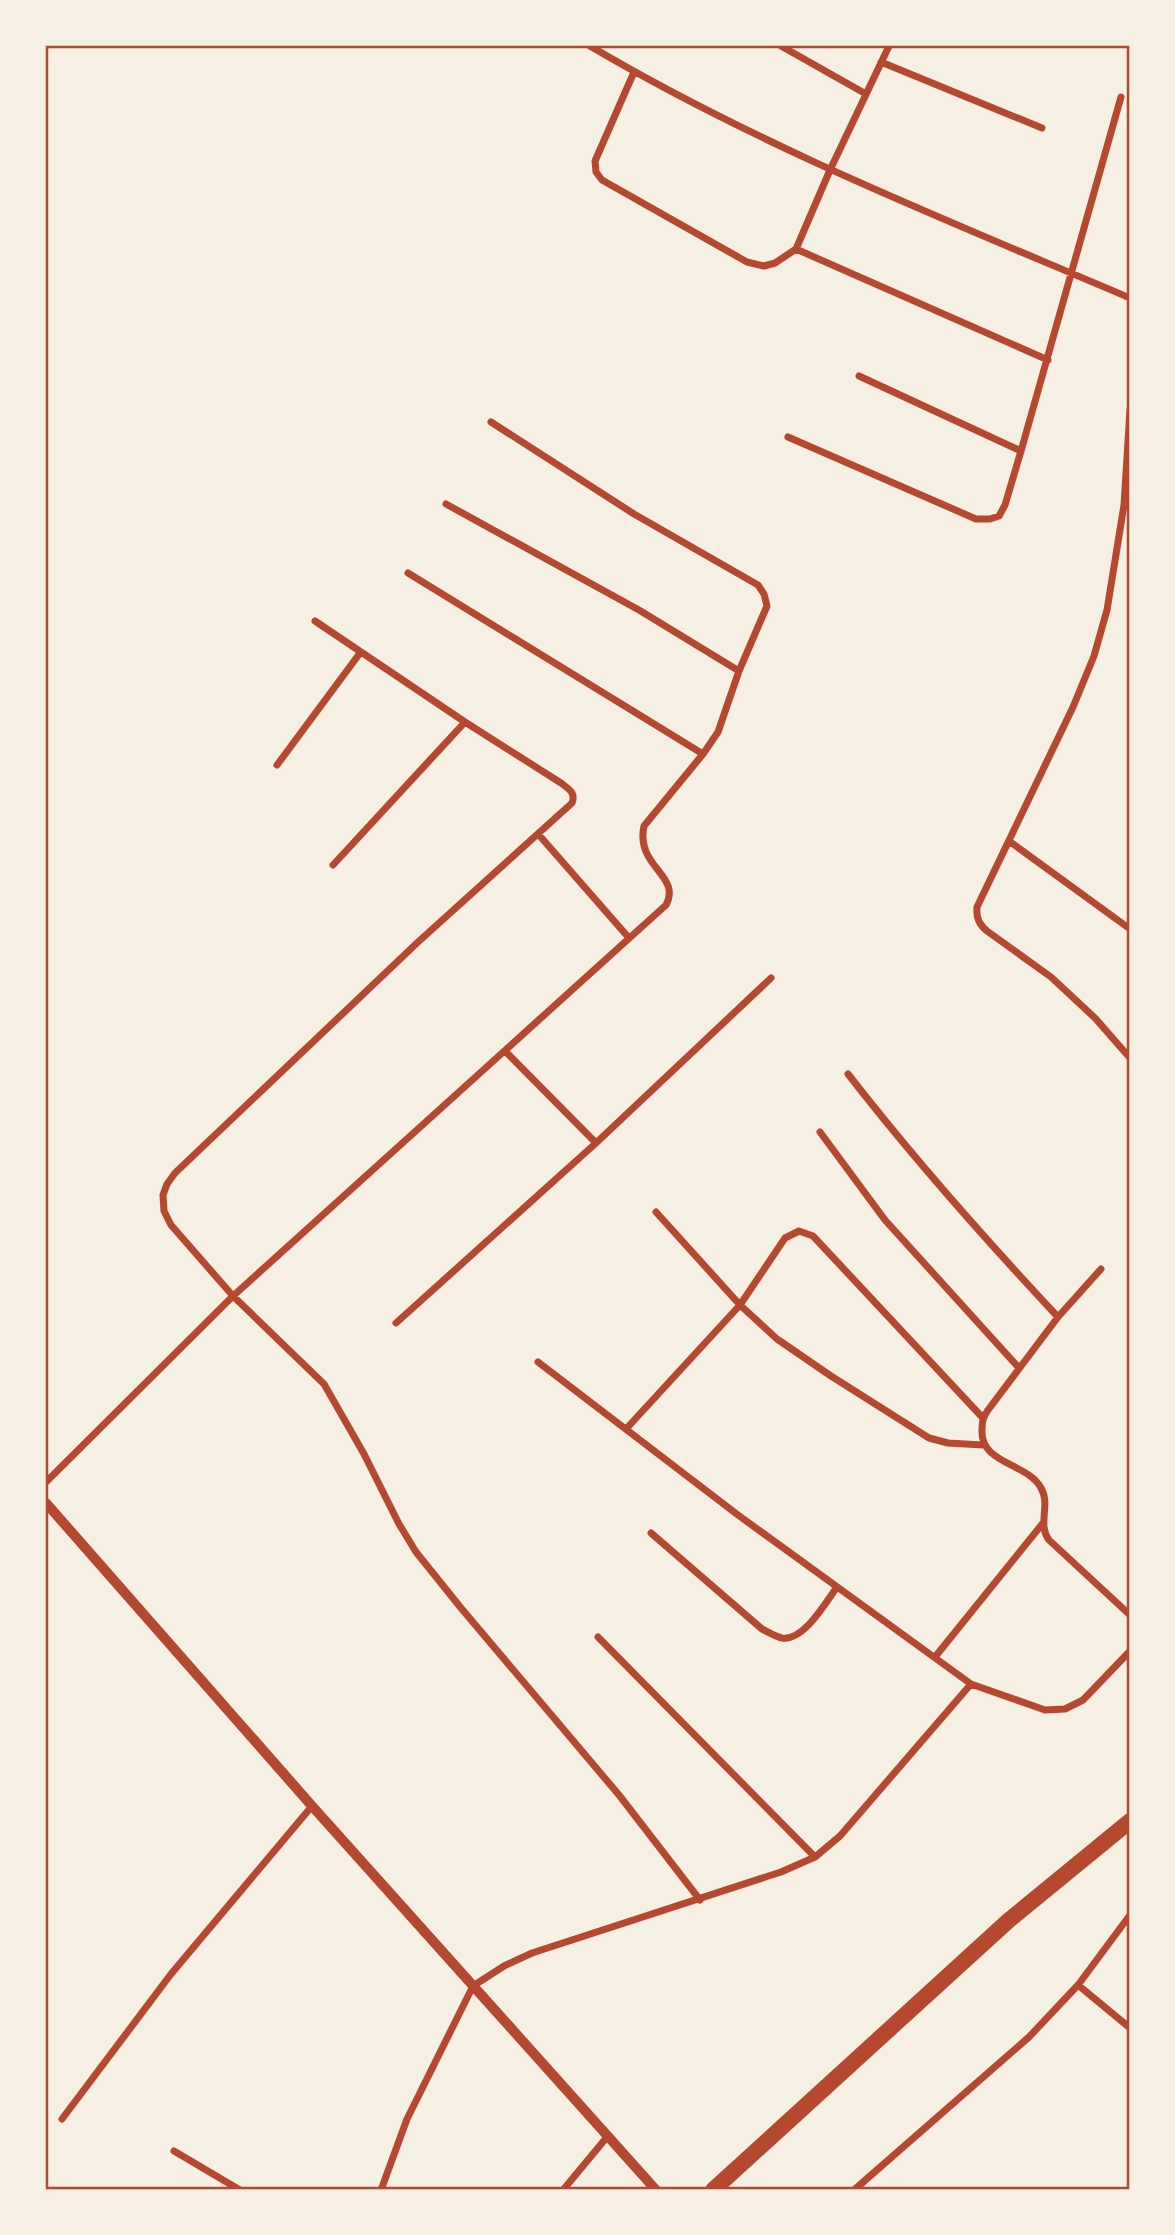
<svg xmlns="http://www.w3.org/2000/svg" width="1175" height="2235" font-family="Bitter,serif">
<rect width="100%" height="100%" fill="#f6efe4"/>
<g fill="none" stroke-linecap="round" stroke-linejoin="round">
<path stroke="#b5482f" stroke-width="7" d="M590,46c171,101 357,174 540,252
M781,46l85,48
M881,62l161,66
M634,72l-39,89 1,11 6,8 145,82 17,4 11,-3 21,-14 34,-79 59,-124
M796,249l252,111
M859,376l162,75
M1130,410l-6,95 -17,105 -13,46 -21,51 -96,200c-1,11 2,17 10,24l64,46 44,41 35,40
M788,437l188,82h14l9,-3 6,-11 16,-54 100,-354
M446,504l193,106 100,61
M408,573l295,181
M315,621l150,101 96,61c8,6 15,10 11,20l-154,139 -243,231 -8,11 -4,11 1,16 7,14 62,71 91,88 40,70 35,70 17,28 45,56 158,187 81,105
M277,765l83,-112
M539,835l90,103
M1009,841l121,88
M333,865l132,-143
M505,1051l91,92
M848,1074c66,85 137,165 210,243
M820,1132l65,88 134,148
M656,1212l84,93 37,34 54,37 98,62 19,5 35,2
M1101,1269l-43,48 -70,93c-5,7 -6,11 -6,20 -2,34 46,33 59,58 10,17 -4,36 8,52l81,75
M396,1323l200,-180 175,-165
M538,1362l200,153 233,169 74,26 20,-1 18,-9 47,-49
M626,1429l114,-124 45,-67 14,-7 14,5 169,181
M46,1482l187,-186 433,-391c16,-30 -31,-38 -22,-79l59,-72 15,-22 21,-61 28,-65 -3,-12 -6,-9 -124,-71 -143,-92
M651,1533l111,96c6,3 14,8 20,9 22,3 44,-36 55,-51
M598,1637l217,220
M935,1657l108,-134
M1078,1985l52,43
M62,2119l109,-145 141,-168
M174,2151l66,39
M381,2190l26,-71 66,-133 31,-20 28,-13 249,-81 34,-15 25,-21 131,-152
M563,2190l44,-53
M854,2190l175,-153 49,-52 52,-70"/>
<path stroke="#b5482f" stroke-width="10" d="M46,1503l266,303 344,384"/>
<path stroke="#b5482f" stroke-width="16" d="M713,2190l295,-269 122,-100"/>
</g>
<rect width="1175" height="2235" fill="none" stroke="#f6efe4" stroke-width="94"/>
<rect x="47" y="47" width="1081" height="2141" fill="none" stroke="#b5482f" stroke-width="2.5"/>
</svg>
